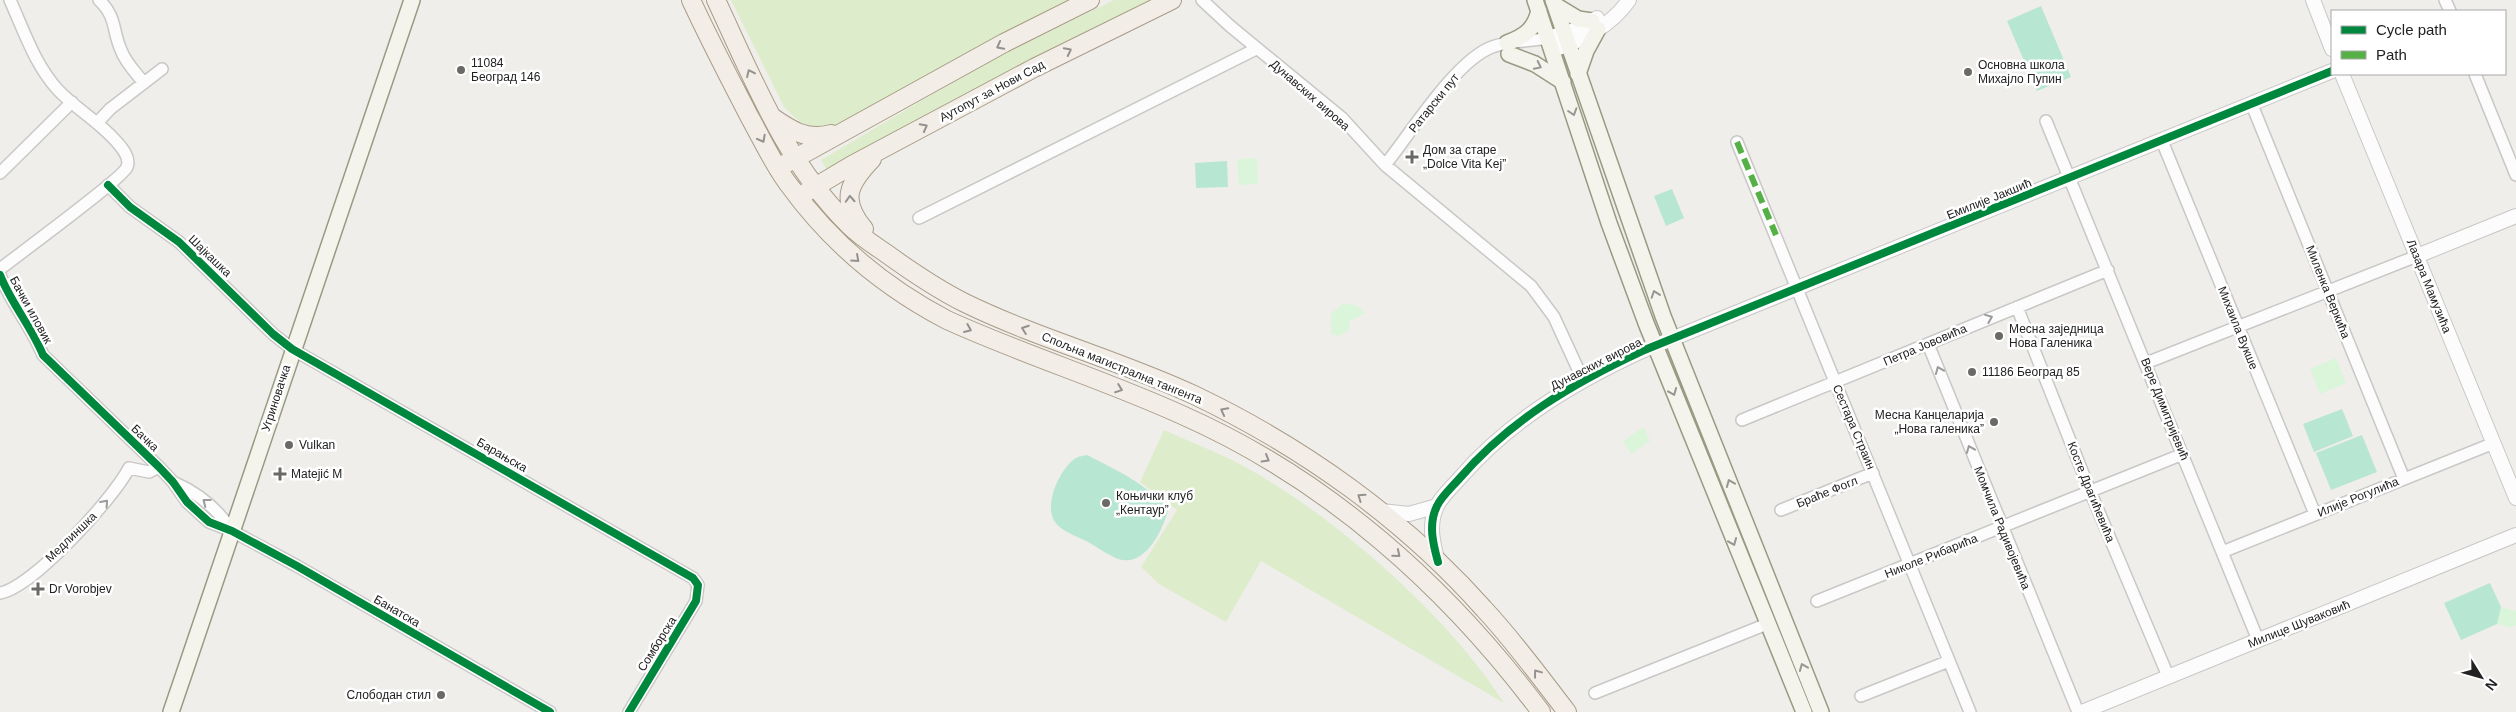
<svg xmlns="http://www.w3.org/2000/svg" width="2516" height="712" font-family="Helvetica,sans-serif">
<rect width="100%" height="100%" fill="#f0eeeb"/>
<path fill="#ddeccb" d="M731,0h340l-80,40 -148,83c-29,8 -38,6 -59,-16z
M1114,0h41l-140,69 -188,101 -6,-10 161,-95z
M1164,430c22,10 45,19 66,29 95,48 217,154 274,244l-243,-142 -35,61 -67,-38 -18,-17 36,-57 -37,-28z"/>
<path fill="#daf5da" d="M1257,158l1,26 -19,1 -2,-26z
M1342,304l14,1 9,8 -15,8 -1,9 -10,6 -8,-2v-20z
M2336,358l10,25 -26,11 -10,-25z
M1644,427l6,14 -19,13 -8,-13z
M2501,607l15,4v14l-5,3 -14,-4z"/>
<path fill="#b7e6d2" d="M2041,6l30,71 -34,14 -30,-70z
M1227,161l1,26 -32,1 -1,-25z
M1672,189l12,29 -18,8 -12,-30z
M2342,409l11,27 -39,16 -11,-28z
M2362,435l15,37 -46,18 -15,-37z
M1087,455c31,16 59,28 81,55 -5,20 -23,58 -50,49 -10,-4 -21,-12 -30,-17 -10,-5 -27,-11 -33,-20 -12,-17 5,-54 21,-64 3,-2 8,-2 11,-3z
M2490,583l11,24 -4,17 -36,16 -17,-37z"/>
<g fill="none" stroke-linecap="round" stroke-linejoin="round">
<g stroke="#c9c8c7" stroke-width="14">
<path id="minor" d="M99,0c18,17 13,30 22,50 4,12 15,23 23,33
M1202,0l28,26 112,92 43,47 146,121 23,31 29,63
M2445,0l5,11
M2475,74l41,101
M2252,105l152,374
M2046,121l212,519
M97,123l13,-14 52,-40
M2162,141l153,373
M1737,142l233,570
M1385,165c26,-32 70,-104 107,-118 18,-7 38,-5 56,-9
M0,173l72,-71
M108,185l22,22 49,35 94,92 19,15 401,229 5,7 -2,16 -67,111
M919,218l337,-169
M0,269c18,-14 123,-91 127,-102 4,-10 -6,-20 -12,-27 -17,-19 -40,-32 -57,-50 -23,-25 -34,-59 -48,-90
M0,275c11,28 31,51 43,80l116,112 14,15 14,20 22,20 23,9 65,35 253,146
M2017,307l73,184 78,185
M1928,344l150,368
M2146,363l271,-107
M1742,420l366,-150
M173,482c25,11 45,27 59,49
M1781,510l92,-37
M2222,552l272,-109
M0,593c32,-5 114,-95 129,-125l20,4 10,-5
M1817,601l366,-147
M1595,693l172,-69
M1861,696l88,-35"/>
</g>
<g stroke="#c9c8c7" stroke-width="16">
<path id="tertiary" d="M2313,0l19,49
M1548,38l27,-8 22,-12
M1552,50c29,-8 60,-25 77,-50
M2342,74l174,424
M2417,256l99,-40
M1381,511l28,3 28,-8
M1438,562c-5,-18 -10,-38 -1,-56 4,-9 15,-19 22,-27 50,-58 114,-96 183,-128l690,-280
M2082,712l434,-177"/>
</g>
<g stroke="#999a82" stroke-width="18">
<path id="secondary" d="M1535,0l74,223 37,100 158,389
M1553,0l110,316 158,396
M1555,5l23,14 14,2
M1507,43c18,-7 27,-13 32,-32
M1509,54l26,10 28,18
M1578,74l8,-23 12,-22
M171,712c81,-237 159,-475 241,-712"/>
</g>
<g stroke="#a79c86" stroke-width="20">
<path id="primary" d="M691,0c18,39 38,77 58,116 13,23 24,48 40,69 42,58 95,102 158,135 77,35 158,60 235,95 145,64 265,171 359,297
M716,0c37,79 70,164 134,226 11,11 24,19 37,28 25,18 50,35 78,49 74,36 154,57 229,92 109,52 210,124 290,214 30,32 56,68 83,103
M772,117c19,13 35,24 59,17
M785,164l219,-121 86,-43
M805,193l47,-28 182,-97 138,-68
M864,229c-24,-29 -16,-45 8,-70"/>
</g>
<use href="#minor" stroke="#fdfcfc" stroke-width="11"/>
<use href="#tertiary" stroke="#fdfcfc" stroke-width="14"/>
<use href="#secondary" stroke="#f4f4ed" stroke-width="15"/>
<use href="#primary" stroke="#f3ede7" stroke-width="18"/>
<path stroke="#55b145" stroke-width="6" stroke-dasharray="12 6" stroke-linecap="butt" d="M1737,142l39,93"/>
<g stroke="#fff" stroke-width="11">
<path id="cycleway" d="M108,185l22,22 49,35 94,92 19,15 401,229 5,7 -2,16 -67,111
M0,275c11,28 31,51 43,80l116,112 14,15 14,20 22,20 23,9 65,35 253,146
M1438,562c-5,-18 -10,-38 -1,-56 4,-9 15,-19 22,-27 50,-58 114,-96 183,-128l690,-280"/>
</g>
<use href="#cycleway" stroke="#00873e" stroke-width="8"/>
</g>
<defs><path id="oneway-chevron" d="M-2-3.5L2.5 0L-2 3.5" fill="none" stroke-width="1.6" stroke-linecap="round" stroke-linejoin="round" transform="scale(1.25)"/></defs>
<g stroke="#95928e">
<use href="#oneway-chevron" transform="translate(1000 46) rotate(152)"/>
<use href="#oneway-chevron" transform="translate(1068 51) rotate(-27)"/>
<use href="#oneway-chevron" transform="translate(750 73) rotate(-115)"/>
<use href="#oneway-chevron" transform="translate(924 127) rotate(-28)"/>
<use href="#oneway-chevron" transform="translate(762 139) rotate(62)"/>
<use href="#oneway-chevron" transform="translate(850 199) rotate(-93)"/>
<use href="#oneway-chevron" transform="translate(856 259) rotate(42)"/>
<use href="#oneway-chevron" transform="translate(968 329) rotate(23)"/>
<use href="#oneway-chevron" transform="translate(1025 329) rotate(-160)"/>
<use href="#oneway-chevron" transform="translate(1119 389) rotate(21)"/>
<use href="#oneway-chevron" transform="translate(1224 411) rotate(-152)"/>
<use href="#oneway-chevron" transform="translate(1266 459) rotate(30)"/>
<use href="#oneway-chevron" transform="translate(1361 497) rotate(-145)"/>
<use href="#oneway-chevron" transform="translate(1397 554) rotate(40)"/>
<use href="#oneway-chevron" transform="translate(1537 673) rotate(-127)"/>
</g>
<g stroke="#969692">
<use href="#oneway-chevron" transform="translate(1538 66) rotate(26)"/>
<use href="#oneway-chevron" transform="translate(1573 112) rotate(72)"/>
<use href="#oneway-chevron" transform="translate(1655 294) rotate(-109)"/>
<use href="#oneway-chevron" transform="translate(1673 392) rotate(68)"/>
<use href="#oneway-chevron" transform="translate(1730 483) rotate(-112)"/>
<use href="#oneway-chevron" transform="translate(1733 542) rotate(68)"/>
<use href="#oneway-chevron" transform="translate(1803 667) rotate(-112)"/>
</g>
<g stroke="#9a9a9a">
<use href="#oneway-chevron" transform="translate(1989 318) rotate(-22)"/>
<use href="#oneway-chevron" transform="translate(1939 370) rotate(-112)"/>
<use href="#oneway-chevron" transform="translate(1970 449) rotate(-112)"/>
<use href="#oneway-chevron" transform="translate(206 502) rotate(-142)"/>
<use href="#oneway-chevron" transform="translate(105 503) rotate(-48)"/>
</g>
<g fill="#6a6968" stroke="#fff" stroke-width="2">
<circle cx="461" cy="70" r="5"/>
<circle cx="1968" cy="72" r="5"/>
<path d="M1409.5 149.5h5v5h5v5h-5v5h-5v-5h-5v-5h5z"/>
<circle cx="1999" cy="336" r="5"/>
<circle cx="1972" cy="372" r="5"/>
<circle cx="1994" cy="422" r="5"/>
<circle cx="289" cy="445" r="5"/>
<path d="M277.5 466.5h5v5h5v5h-5v5h-5v-5h-5v-5h5z"/>
<circle cx="1106" cy="503" r="5"/>
<path d="M35.5 581.5h5v5h5v5h-5v5h-5v-5h-5v-5h5z"/>
<circle cx="441" cy="695" r="5"/>
</g>
<g text-anchor="middle" dominant-baseline="central" stroke-width="5" stroke-linejoin="round" paint-order="stroke">
<g font-size="12" fill="#222" stroke="#fff" text-anchor="start">
<text x="471" y="63">11084<tspan x="471" dy="14">Београд 146</tspan></text>
<text x="1978" y="65">Основна школа<tspan x="1978" dy="14">Михајло Пупин</tspan></text>
<text x="1423" y="150">Дом за старе<tspan x="1423" dy="14">„Dolce Vita Kej”</tspan></text>
<text x="2009" y="329">Месна заједница<tspan x="2009" dy="14">Нова Галеника</tspan></text>
<text x="1982" y="372">11186 Београд 85</text>
<text x="1984" y="415" text-anchor="end">Месна Канцеларија<tspan x="1984" dy="14">„Нова галеника”</tspan></text>
<text x="299" y="445">Vulkan</text>
<text x="291" y="474">Matejić M</text>
<text x="1116" y="496">Коњички клуб<tspan x="1116" dy="14">„Кентаур”</tspan></text>
<text x="49" y="589">Dr Vorobjev</text>
<text x="431" y="695" text-anchor="end">Слободан стил</text>
</g>
<g font-size="12" fill="#222" stroke="#fff">
<text transform="translate(992 91) rotate(-28)">Аутопут за Нови Сад</text>
<text transform="translate(1310 95) rotate(41)">Дунавских вирова</text>
<text transform="translate(1434 103) rotate(-51)">Ратарски пут</text>
<text transform="translate(1989 199) rotate(-22)">Емилије Јакшић</text>
<text transform="translate(210 256) rotate(44)">Шајкашка</text>
<text transform="translate(2429 286) rotate(68)">Лазара Мамузића</text>
<text transform="translate(2328 292) rotate(68)">Миленка Веркића</text>
<text transform="translate(31 310) rotate(61)">Бачки иловик</text>
<text transform="translate(2238 328) rotate(68)">Михаила Вукше</text>
<text transform="translate(1925 345) rotate(-23)">Петра Јововића</text>
<text transform="translate(1596 364) rotate(-27)">Дунавских вирова</text>
<text transform="translate(1122 368) rotate(22)">Спољна магистрална тангента</text>
<text transform="translate(276 398) rotate(-72)">Угриновачка</text>
<text transform="translate(2165 409) rotate(68)">Вере Димитријевић</text>
<text transform="translate(1854 427) rotate(67)">Сестара Страин</text>
<text transform="translate(145 438) rotate(44)">Бачка</text>
<text transform="translate(502 455) rotate(30)">Барањска</text>
<text transform="translate(1827 492) rotate(-22)">Браће Фогл</text>
<text transform="translate(2091 492) rotate(68)">Косте Драгићевића</text>
<text transform="translate(2358 497) rotate(-22)">Илије Рогулића</text>
<text transform="translate(2002 528) rotate(68)">Момчила Радивојевића</text>
<text transform="translate(71 537) rotate(-44)">Медлиншка</text>
<text transform="translate(1931 556) rotate(-22)">Николе Рибарића</text>
<text transform="translate(397 611) rotate(30)">Банатска</text>
<text transform="translate(2299 624) rotate(-22)">Милице Шуваковић</text>
<text transform="translate(657 644) rotate(-58)">Сомборска</text>
</g>
</g>
<rect x="2331" y="10" width="175" height="65" fill="#ffffff" stroke="#a7a7a7"/>
<rect x="2341" y="26" width="25" height="8" fill="#00873e" stroke="#a7a7a7"/>
<text x="2376" y="35" font-size="15" fill="#222222">Cycle path</text>
<rect x="2341" y="51" width="25" height="8" fill="#55b145" stroke="#a7a7a7"/>
<text x="2376" y="60" font-size="15" fill="#222222">Path</text>
<g transform="translate(2481 677) rotate(127)" stroke="#ffffff" stroke-width="4" paint-order="stroke">
<path d="M0-4L9 19L0 12L-9 19Z" fill="#222222"/>
<text y="-8" font-size="14" font-weight="bold" text-anchor="middle" fill="#222222">N</text>
</g>
</svg>
